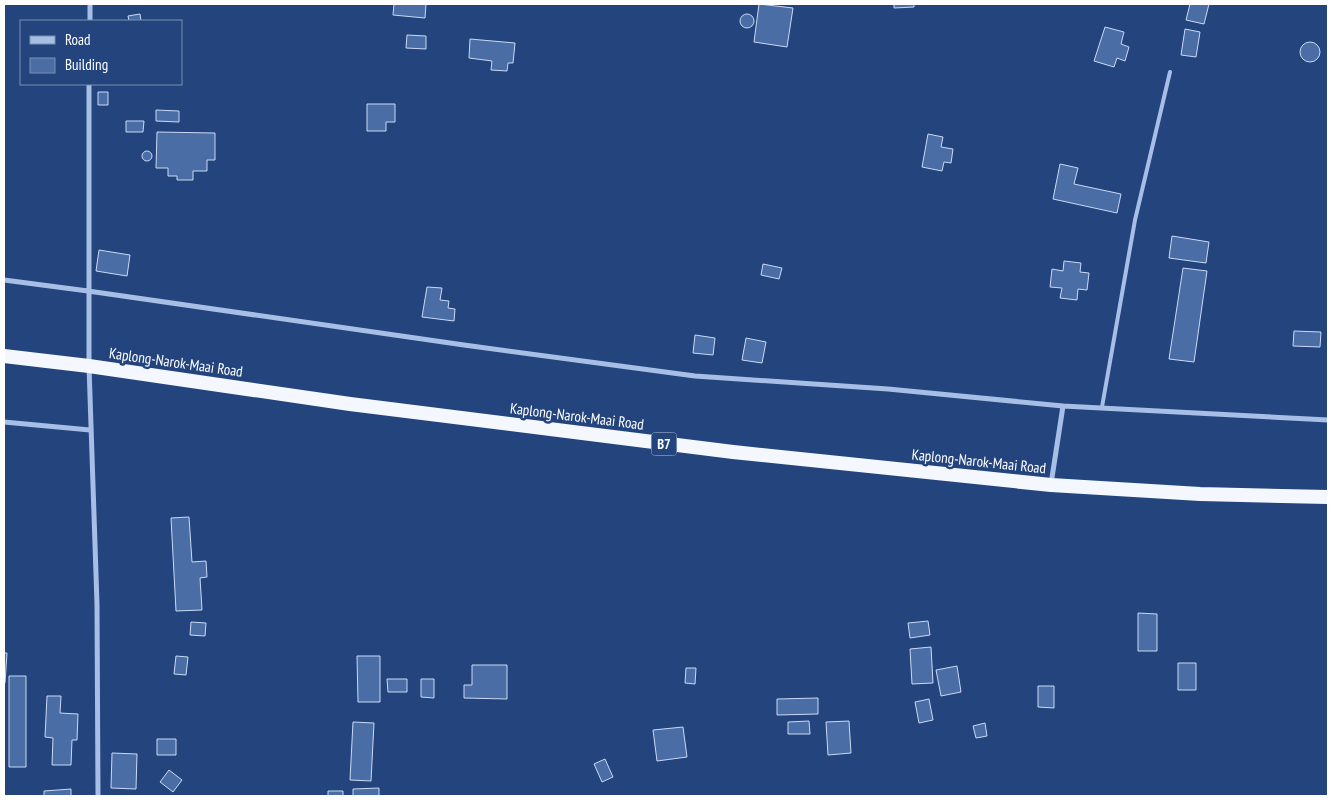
<svg xmlns="http://www.w3.org/2000/svg" width="1332" height="800" font-family="'PT Sans Narrow',sans-serif">
<rect width="100%" height="100%" fill="#23447d"/>
<path fill="#4b6da6" stroke="#cadaf5" d="M394,4h32l-1,14 -32,-3z
M759,4l34,4 -6,39 -33,-5z
M894,4h20v3l-20,1z
M1190,4h19l-5,20 -18,-4z
M140,14l1,7h-12l-1,-5z
M740 21a7 7 0 1 1 14 0a7 7 0 1 1-14 0Z
M1105,27l19,5 -3,12 8,3 -4,14 -8,-3 -3,9 -20,-6z
M1185,29l15,3 -4,25 -15,-2z
M407,35l19,1v13l-20,-1z
M470,39l45,4 -2,20h-5l-1,8 -16,-1 1,-9 -23,-3z
M1300 52a10 10 0 1 1 20 0a10 10 0 1 1-20 0Z
M98,92h10v13h-10z
M367,104h28v18h-9v9h-19z
M156,110l23,1v11l-23,-1z
M126,121h18l-1,11h-17z
M157,132l58,1v27h-8v11h-14v9h-16v-4h-9v-8h-12z
M928,134l15,3 -2,10 12,2 -2,14 -7,-1 -2,9 -20,-4z
M142 156a5 5 0 1 1 10 0a5 5 0 1 1-10 0Z
M1060,164l18,4 -4,16 47,10 -4,19 -64,-14z
M1172,236l37,6 -3,21 -37,-5z
M99,250l31,5 -3,21 -31,-5z
M1064,261l17,2 -1,9 9,1 -2,17 -9,-1 -1,11 -17,-2 2,-10 -12,-1 2,-18 11,2z
M763,264l19,4 -3,11 -18,-4z
M1183,268l24,3 -13,91 -25,-3z
M427,287l15,1 -2,12 9,1 -1,7 7,1 -1,12 -32,-4z
M1294,331l27,1 -1,15 -27,-1z
M695,335l20,3 -2,17 -20,-2z
M746,338l20,4 -4,21 -20,-3z
M189,517l3,45 14,-1 1,16 -7,1 2,32 -26,1 -5,-93z
M1138,613l19,1v37h-19z
M928,621l2,14 -20,3 -2,-15z
M191,622l15,1 -1,13 -15,-1z
M931,647l2,36 -21,1 -2,-35z
M4,653h3l-2,30h-1z
M176,656l12,1 -2,18 -12,-1z
M357,656h23v46h-22z
M1178,663h18v27h-18z
M472,665h35v34l-43,-1v-13h8z
M957,666l4,26 -20,4 -5,-26z
M686,668h10l-1,16 -10,-1z
M9,676h17v91h-17z
M387,679h20v13h-19z
M421,679h13v19l-13,-1z
M1038,686h16v22l-16,-1z
M47,696h14l-1,17 18,1 -1,26h-5l-1,25h-19l1,-27 -8,-1z
M818,698v16l-41,1v-16z
M929,699l4,21 -14,3 -4,-21z
M809,721l1,13h-22v-12z
M849,721l2,32 -23,2 -2,-33z
M353,722l21,1 -3,58 -21,-1z
M985,723l2,13 -11,2 -3,-12z
M683,727l4,30 -30,4 -4,-31z
M157,739h19v16h-19z
M112,753l25,1 -1,35 -25,-1z
M605,759l8,18 -11,5 -8,-18z
M169,770l13,10 -9,12 -13,-10z
M379,788v8h-26v-7z
M71,789v7h-27v-5z
M328,791h15v5h-15z"/>
<g fill="none" stroke-linecap="round" stroke-linejoin="round">
<path stroke="#a7bfe6" stroke-width="4" d="M1102,407l33,-187 35,-148"/>
<path stroke="#a7bfe6" stroke-width="5" d="M90,21v-17
M89,84v282l8,238 1,192
M4,280l84,11 376,54 231,31 193,13 175,17 265,14
M4,422l86,8
M1051,484l12,-78"/>
<path stroke="#f4f7fe" stroke-width="14" d="M4,356l85,10 261,38 383,48 318,33 149,9 128,3"/>
</g>
<g text-anchor="middle" dominant-baseline="central" stroke-width="5" stroke-linejoin="round" paint-order="stroke">
<rect fill="#23447d" stroke="#bdc7d8" stroke-width="1" x="651.5" y="432.5" width="25" height="23" rx="4"/>
<g font-size="14" font-weight="bold" fill="#fff">
<text x="664" y="444">B7</text>
</g>
<g font-size="15" fill="#fff" stroke="#23447d">
<text transform="translate(176 362) rotate(8)">Kaplong-Narok-Maai Road</text>
<text transform="translate(577 416) rotate(7)">Kaplong-Narok-Maai Road</text>
<text transform="translate(979 461) rotate(6)">Kaplong-Narok-Maai Road</text>
</g>
</g>
<rect width="1332" height="800" fill="none" stroke="#ffffff" stroke-width="10"/>
<rect x="20" y="20" width="162" height="65" fill="#23447d" stroke="#7b8fb1"/>
<rect x="30" y="36" width="25" height="8" fill="#a7bfe6" stroke="#7b8fb1"/>
<text x="65" y="45" font-size="15" fill="#ffffff">Road</text>
<rect x="30" y="58" width="25" height="15" fill="#4b6da6" stroke="#7b8fb1"/>
<text x="65" y="70" font-size="15" fill="#ffffff">Building</text>
</svg>
